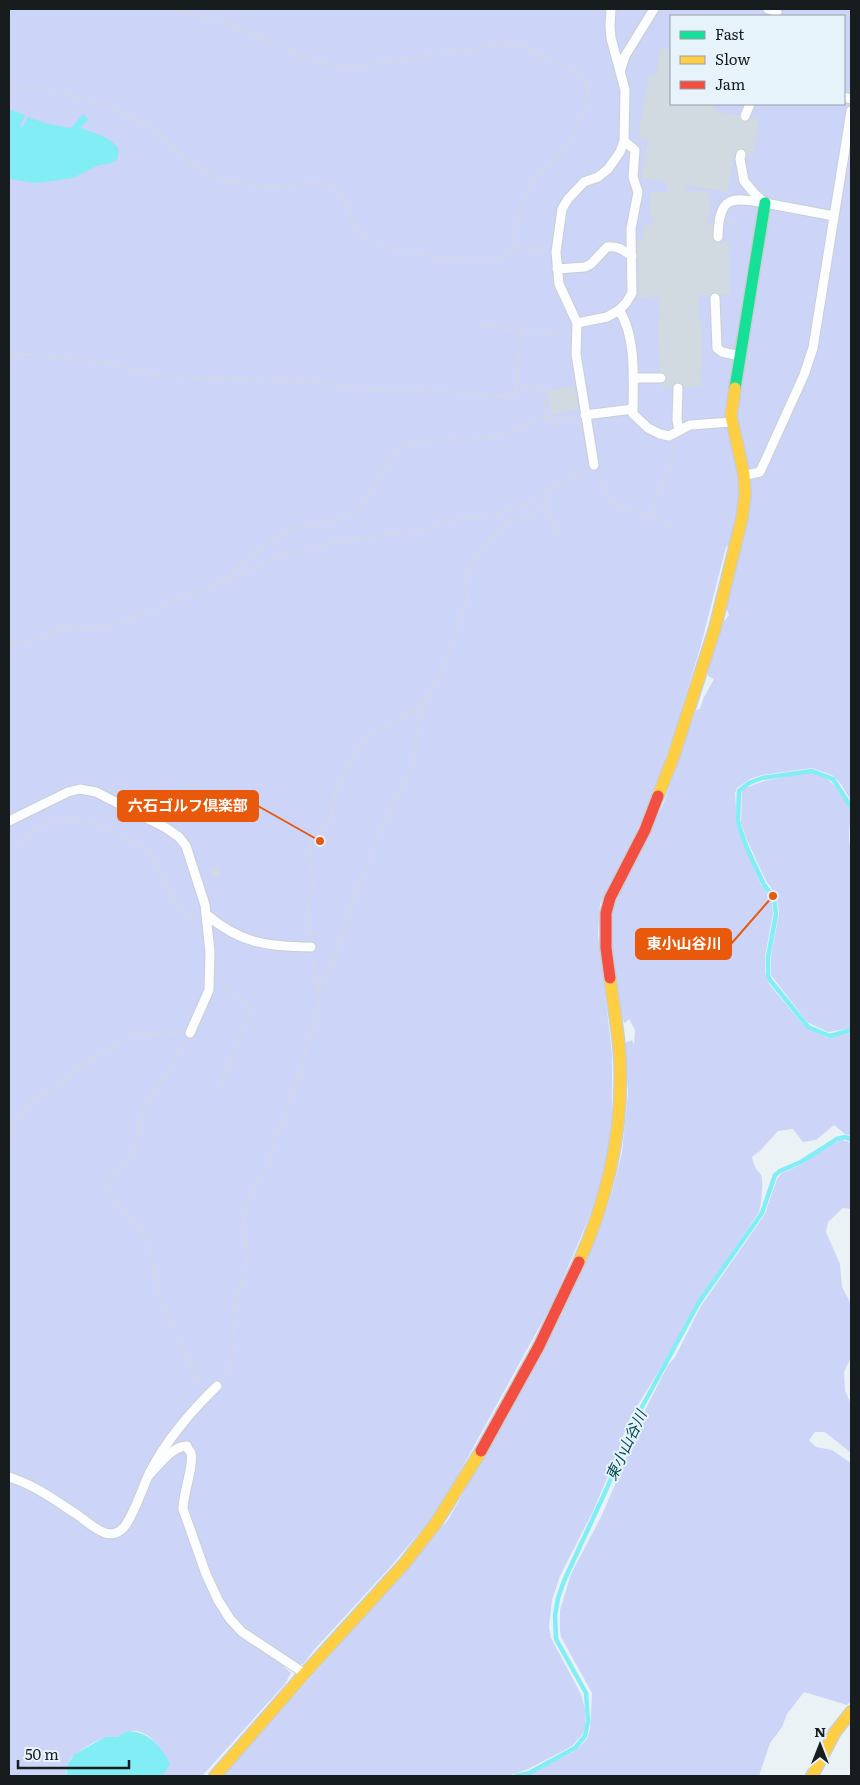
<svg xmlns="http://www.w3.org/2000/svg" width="860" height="1785" font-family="Literata,'Noto Sans JP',serif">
<rect width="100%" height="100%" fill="#ebf2f6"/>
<path fill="#ccd4f8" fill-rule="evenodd" d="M9,9h842v792l-10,-17 -9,-9 -20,-7 -50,7 -12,4 -13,9 -2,5 2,34 24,58 10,13 1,6 1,10 -8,42v17l4,11 36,43 23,11 23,-5v103l-6,-2 -11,-9 -18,15 -13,2 -10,-13 -15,2 -18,20 -8,6c1,4 2,8 4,12 2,2 4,4 5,6 3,6 0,31 -2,37l-71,106 -20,38 -37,60 -8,20 -6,19 -24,56 -33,65 -8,24 -3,27 2,11 30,56 4,15v18l-3,8 -10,11 -11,6 -33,17 -20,7h-285l153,-172 72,-84 107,-191 43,-95 14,-41 10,-41 6,-59 -3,-50 7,-3 2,5 1,-15 -6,-11 -4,4 -3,-4 -10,-75v-35l51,-104 31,-89 2,-6 4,-1 3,-10 11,-20 -6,-3v-6l14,-46 7,-9 -3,-8 17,-71 -17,11 -25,98 -23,76 -19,56 -11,31 -48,96 -2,30 14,119v55l-1,27 -12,54 -11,31 -35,82 -102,186 -20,31 -39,46 -78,85 -11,14h-8l-6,-3 -5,6 7,6 -6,11 -83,92h-40l5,-6 2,-7c-6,-12 -17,-29 -32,-32 -9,-2 -13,5 -21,6 -4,1 -8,0 -12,1 -9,3 -30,15 -35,23 -2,4 -3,10 -3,15h-57zM671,16h173v88h-173z
M805,773c19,0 28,8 37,24 3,3 7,9 8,13 2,14 -4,24 1,39v179l-23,4 -21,-10 -36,-47v-19l8,-42 -1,-11 -4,-11 -8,-11 -18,-39 -7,-18 1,-31 1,-4 21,-8z
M841,1140l10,2v67l-8,-1 -15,14 -2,10 14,32 2,23 8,15 1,8v47l-7,15 1,19 6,13v49l-26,-21h-10l-6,8 7,7 16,3 19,13v238l-4,4 -43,-13 -17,22 -5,13 -12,16 -11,33h-233l49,-25 12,-12 3,-10 2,-36 -31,-56 -1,-6v-21l11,-36 30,-57 25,-58 12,-35 30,-59 7,-8 26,-51 64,-92 12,-35 5,-6 21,-9 9,-8z"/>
<path fill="#83edf5" d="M9,109l16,6 -5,11 2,2 6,-11 17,6 24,5 3,-1 11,-13 6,5 -9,9c14,5 29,8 39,21l-2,11 -8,4 -10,1 -26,13 -36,5 -28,-4z
M127,1731c21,0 33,14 43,32l-3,7 -5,6h-96l2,-13 7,-9 30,-17h12z"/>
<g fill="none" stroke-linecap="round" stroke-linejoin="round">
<path stroke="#83edf5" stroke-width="4.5" d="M851,807l-18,-28 -21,-8 -50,7 -13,5 -10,8 -1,29 1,6 8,22 17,37 9,11 2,8 1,11 -8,42v18l2,5 38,47 22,9 21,-6
M516,1776l13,-3 46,-25 10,-12 3,-15 -2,-28 -30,-54 -1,-24 3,-17 6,-17 43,-93 30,-72 61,-112 64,-91 13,-38 5,-4 21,-9 36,-23 8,-2 6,2"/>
</g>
<path fill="#d1d9e1" d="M660,48l11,2v54h44l-1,7 45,8 -6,37 -19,-3 -6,39 -43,-7v6h24l1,27h-3v5h7l1,19h14l1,53 -32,1 1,23h2l1,47h-2l1,21 -39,1v-14l-2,1 -2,-53h2l-1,-25 -20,1 -2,-59h7l-1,-14h11l-1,-5h-2l-1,-28h17v-10l-26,-4 7,-38 -10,-2 11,-64 7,1z
M574,386l5,23 -27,6 -5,-24z
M219,868l1,7 -8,2 -2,-7z"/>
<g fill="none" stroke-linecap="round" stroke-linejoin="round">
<g stroke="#c9ced1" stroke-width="11">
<path id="lane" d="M768,9l9,3
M620,72l5,-16 29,-47
M844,97l7,2
M745,116l5,-12
M741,154l-1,5 4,22 10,12 11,10 69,13
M718,237c1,-39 11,-41 46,-34
M557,269l28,-2 6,-3 16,-17c11,-1 16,3 25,9
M715,298l2,50 5,4 18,4
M619,310c18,27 14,73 14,104l15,14 12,6 9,2 21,-11 42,-3
M577,323l30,-6 12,-7 7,-7 6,-10 -1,-64 7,-37 -5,-15 2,-27 -11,-9
M633,378h28
M678,388l-1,32 2,10
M585,415l48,-6
M594,465l-18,-111 1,-31 -18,-39 -3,-32 6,-43 6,-10 16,-17 14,-5 10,-8 12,-17 4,-11 1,-51 -14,-52 -1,-12 1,-17
M746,475l14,-3 44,-97 9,-27 38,-237
M9,821l59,-29 12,-3 16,3 70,36 13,9 7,9 19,59 5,47 -1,38 -19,43
M206,914c33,29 62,33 105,33
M149,1475c10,-10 23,-29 38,-29 0,1 3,6 4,7 3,13 -8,40 -8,56l23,65 12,26 12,19 12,13 62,41
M9,1477c26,8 47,24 70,39 8,6 16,13 26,17 7,2 15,0 20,-7 11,-16 16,-35 24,-52 15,-31 43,-64 68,-88"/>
</g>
<g stroke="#c9ced1" stroke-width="14">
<path id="fast" d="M735,388l30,-185"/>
</g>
<g stroke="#c9ced1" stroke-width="14">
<path id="slow" d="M658,796l15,-38 42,-130 27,-110 3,-23 -1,-20 -13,-59 4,-28
M579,1262c29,-64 44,-131 41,-201 -1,-27 -7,-56 -10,-83
M215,1776l90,-103 99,-109 32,-41 45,-72
M812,1776l23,-44 16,-20"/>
</g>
<g stroke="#c9ced1" stroke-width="14">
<path id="jam" d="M610,978l-4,-30v-35l4,-15 35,-68 13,-34
M481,1451l58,-105 40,-84"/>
</g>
<path stroke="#d7d8da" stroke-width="2.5" stroke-dasharray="2.5 2.5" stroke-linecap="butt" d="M171,9l52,14 36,13 48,22 30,9 58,-5 51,-12h19l48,-6 11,2 57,29c5,7 8,13 7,22 -2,18 -18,44 -29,59 -7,9 -18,14 -25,24 -11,16 -15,36 -20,55v4l5,8 26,4
M9,86c44,2 114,19 149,47 7,5 13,13 19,19 13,12 29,21 45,27 15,4 33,7 49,8 20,0 40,-8 59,-1 20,8 16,29 28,43 4,4 10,10 15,12 26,15 96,22 126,17 7,-2 13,-7 20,-11
M730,220c7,4 9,9 9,16
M480,324l41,7 44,5
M9,353l97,9 56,14 152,6 61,8 65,1 66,6 8,-1 2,-4 5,-61
M516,385l28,4 3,28 3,4 25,-4
M598,476l13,24 7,6 15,6 17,2 24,15
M548,492c-8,16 5,31 13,44
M650,514l23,-57 1,-12
M222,581c21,-17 46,-42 70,-52 22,-8 46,-4 65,-19 17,-14 30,-58 50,-65 11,-3 31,-5 42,-6 7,0 15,3 22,1 16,-2 34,-6 48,-11 5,-2 9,-6 14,-8 4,-2 10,-3 14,-4
M9,643l30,-4 25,-14c34,14 88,-15 119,-28 11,-5 24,-8 36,-13 23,-9 45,-23 69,-30 45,-14 92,-18 138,-25l15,-6 53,-9 38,-11 17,-13 35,-20
M9,852l24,-20 20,-13h24l16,4 28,12 31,19 15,34 10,16 18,17
M310,936l-2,-31 5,-19 -3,-36 1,-9 4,-6 15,-13 6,-31 23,-45 8,-8 45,-27 17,-16 11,-19 27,-76c1,-8 -1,-15 -1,-23 1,-11 32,-49 42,-55 6,-3 13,-3 19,-5 7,-4 13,-9 18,-14
M319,990c20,-33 27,-72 41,-108 15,-40 34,-79 53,-119l3,-10v-18l12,-39
M185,1042l-14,26 -26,38 -4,10 -5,32 -4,8 -24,25 -1,9c9,13 22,23 31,36 16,23 16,50 24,75l38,85
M219,1091l32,-83 -3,-5 -28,-15
M9,1138l12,-23 8,-11 36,-23 21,-19 49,-28 44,-1
M223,1379l6,-8 3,-14 2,-50 13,-45v-14l-4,-19 1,-15 9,-24 17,-28 8,-30 5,-11 13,-37 22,-75v-18l-5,-32"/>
<use href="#lane" stroke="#fcfdfe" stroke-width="9"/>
<use href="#fast" stroke="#16e098" stroke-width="11"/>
<use href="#slow" stroke="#ffcf43" stroke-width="11"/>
<use href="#jam" stroke="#f24e42" stroke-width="11"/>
</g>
<g text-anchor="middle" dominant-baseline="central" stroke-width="4" stroke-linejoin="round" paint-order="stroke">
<g font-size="15" font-style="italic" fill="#044a4e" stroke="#e7f3fb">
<text transform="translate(625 1445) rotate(-65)">東小山谷川</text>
</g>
</g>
<path fill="none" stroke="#e8590c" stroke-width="2" d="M320 841L258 806M773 896L731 944"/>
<g fill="#e8590c" stroke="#e7f3fb" stroke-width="2">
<circle cx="320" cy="841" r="5"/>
<circle cx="773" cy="896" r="5"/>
</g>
<g fill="#e8590c" stroke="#e8590c" stroke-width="2">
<rect x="118" y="791" width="140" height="30" rx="5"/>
<rect x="636" y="929" width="95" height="30" rx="5"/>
</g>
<g font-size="15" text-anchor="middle" font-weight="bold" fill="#fff">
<text x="188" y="811">六石ゴルフ倶楽部</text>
<text x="684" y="949">東小山谷川</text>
</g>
<rect width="860" height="1785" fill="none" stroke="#171c1f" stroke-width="20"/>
<rect x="670" y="15" width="175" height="90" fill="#e7f3fb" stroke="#949da3"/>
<rect x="680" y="31" width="25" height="8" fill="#16e098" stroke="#949da3"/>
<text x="715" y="40" font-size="15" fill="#171c1f">Fast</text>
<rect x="680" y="56" width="25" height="8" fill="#ffcf43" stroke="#949da3"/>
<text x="715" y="65" font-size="15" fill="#171c1f">Slow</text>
<rect x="680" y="81" width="25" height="8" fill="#f24e42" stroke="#949da3"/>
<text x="715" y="90" font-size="15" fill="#171c1f">Jam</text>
<g transform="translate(820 1745)" stroke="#e7f3fb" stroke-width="4" paint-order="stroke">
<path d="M0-4L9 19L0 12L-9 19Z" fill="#171c1f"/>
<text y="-8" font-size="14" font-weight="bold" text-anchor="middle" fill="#171c1f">N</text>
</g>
<path d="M18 1760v8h111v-8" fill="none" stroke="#171c1f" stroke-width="2.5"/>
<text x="25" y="1760" font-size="15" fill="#171c1f" stroke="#e7f3fb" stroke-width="4" paint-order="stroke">50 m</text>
</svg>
